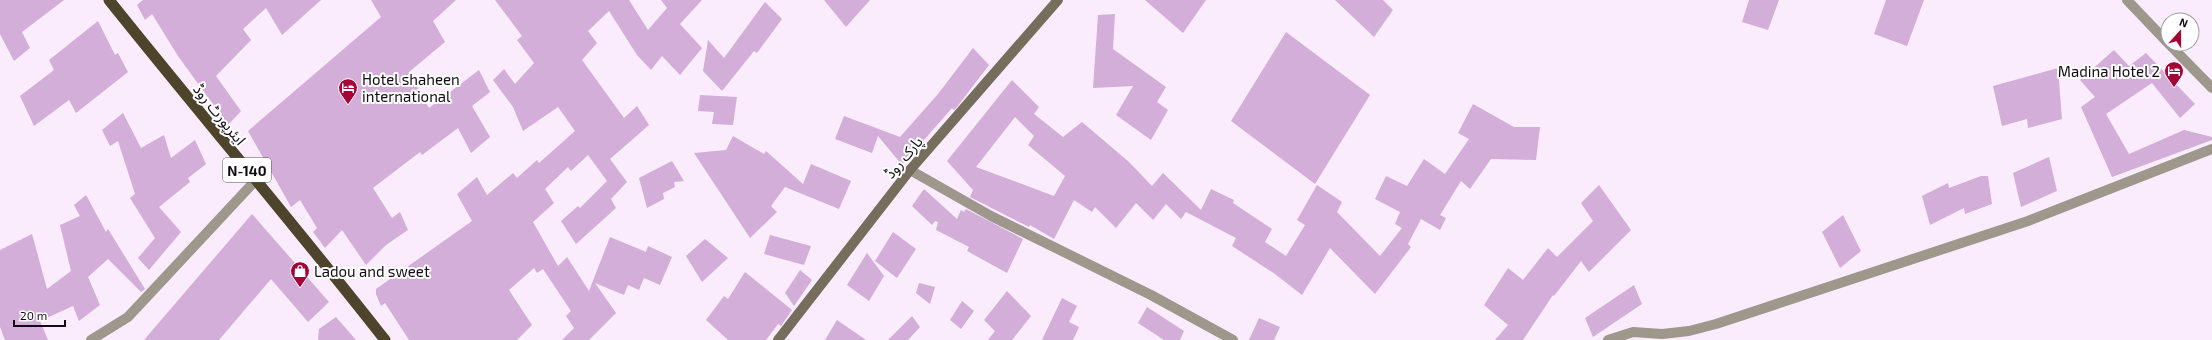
<svg xmlns="http://www.w3.org/2000/svg" width="2212" height="340" font-family="'Exo 2','Noto Sans Arabic',sans-serif">
<rect width="100%" height="100%" fill="#faecfc"/>
<path fill="#d2aed8" fill-rule="evenodd" d="M0,0h64l-42,32 8,16 -16,13 -14,-27z
M143,0h178l-39,35 -16,-27 -23,21 8,11 -35,36 25,35 -13,14 -50,-69 -26,-42 -7,6 -8,-15z
M371,0h85l-23,21 12,21 -36,30 20,36 50,-38 11,22 -18,14 18,31 -19,16 -13,-25 -36,27 -2,-3 -47,36 19,30 8,-6 8,18 -22,15 -20,20 -24,-35 -17,18 -12,-16 4,-4 -17,-28 -9,7 -43,-76 133,-114z
M495,0h134l19,30 19,-22 -6,-8h41l-22,24 22,24 -22,27 -18,-19 -11,14 -14,-15 -28,-44 -21,20 9,12 -15,17 42,58 13,-12 12,19 -39,34 17,23 -16,17 5,9 -40,36 -15,-23 17,-15 2,2 27,-27 -19,-26 -17,16 -3,-4 -23,22 9,14 -21,19 25,44 9,-9 22,34 21,-54 36,15 2,-6 24,11 -12,28 -16,-7 -5,12 -11,-5 -4,10 -29,-12 21,30 -27,27h-27l12,-12 -8,-12 5,-5 -28,-42 -6,4 -3,-5 -25,22 23,35 -15,15h-108l-24,-37 -4,3 -5,-12v-5l96,-68 -15,-27 20,-17 10,18 26,-22 4,5 20,-18 2,3 36,-32 -17,-24 -35,24 -10,-24 -20,-27 11,-11 11,15 19,-21 -17,-23 5,-4z
M824,0h46l-24,27z
M1145,0h61l-23,33z
M1335,0h48l10,10 -19,27z
M1749,0h30l-11,30 -26,-8z
M1886,0h38l-17,46 -33,-12z
M765,2l17,17 -25,34 -3,-2 -32,40 -19,-20 5,-31 16,18z
M1115,14l-2,35 53,38 -9,15 11,8 -17,30 -35,-25 17,-29 -40,2 5,-73z
M98,21l17,34 3,-2 10,19 -52,41 -7,-13 -35,26 -14,-30 34,-26 -5,-10z
M1286,32l84,63 -55,89 -84,-63z
M973,48l16,17 -32,42 -3,3 -2,-2 -50,57 -24,-29 -6,17 -37,-14 9,-23 56,21 38,-43z
M2114,50l15,16 17,-13 49,51 -15,14 -28,-35 -46,31 23,40 55,-24 28,7v3l-100,37 -31,-70 14,-10 -15,-17z
M2058,68l4,51 -34,9 -1,-9 -25,7 -9,-40z
M1012,80l27,27 -5,7 29,23 19,-15 47,40 23,24 11,-13 38,37 10,-21 23,11 -1,3 39,26 -7,13 21,14 19,-31 -8,-5 20,-35 25,17 -5,10 43,44 22,-28 -7,-4 5,-12 -25,-13 11,-23 21,10 17,-27 21,15 24,-35 -11,-6 15,-29 41,23h26l-4,33 -45,-1 -21,30 -9,-8 -21,34 6,3 -6,12 -19,-11 -13,25 3,3 -36,47 -45,-46 -28,47 -27,-21 -43,-28 4,-8 -50,-26 -5,7 -15,-15 -13,16 -17,-17 -20,25 -21,-21 -3,5 -18,-12 -20,39 -24,-14 -1,2 -59,-30 3,-7 -26,-29zM1015,117l19,19 -6,9 37,31 -11,20 -78,-29z
M700,95l37,2 -4,28 -21,-1 2,-12 -16,-1z
M123,113l18,35 23,-13 7,23 24,-18 11,24 -18,14 2,4 -31,25 22,25 -32,38 -11,-12 17,-20 -25,-40 5,-4 -17,-53 -8,5 -8,-16z
M733,136l31,18 2,-3 37,33 8,-20 40,17 -12,28 -54,-22 -14,19 6,6 -27,26 -56,-85 32,-3z
M2049,157l8,34 -36,16 -8,-34z
M672,161l12,20 -10,1 1,5 -12,6 1,6 -17,9 -8,-30z
M1981,176h7l4,28 -27,10 -1,-6 -34,17 -8,-29 26,-13 1,5z
M1599,185l32,45 -42,42 -8,-11 -27,35 -1,-1 -30,45h-28l13,-15 -24,-20 24,-37 15,12 25,-32 9,9 36,-36 -12,-18z
M924,189l33,30 4,-9 3,2 2,-3 57,30 -16,34 -40,-22 2,-4 -33,-17 2,-8 -3,-1 -3,4 -20,-19z
M86,195l20,37 2,-3 37,60 -4,3 -33,-33 -20,18 12,28 -21,16 -6,-15 -33,15 8,19h-43l-5,-13v-77l32,-16 15,55 24,-18 -11,-46 20,-9 -6,-11z
M252,214l77,88 -21,20 -37,-43 -52,61h-75z
M1843,215l18,36 -21,17 -18,-36z
M893,232l23,17 -19,29 -22,-17z
M770,235l41,11 -7,19 -40,-11z
M705,239l23,19 -26,24 -16,-26z
M867,253l17,23 -15,25 -22,-16z
M800,270l12,10 -18,26 -9,-13z
M745,272l47,38 -11,16 -3,-2 -12,16h-38l-22,-20 18,-24 4,3z
M919,283l16,4 -5,17 -14,-11z
M1634,285l8,19 -49,33 -8,-19z
M1007,291l24,25 -19,24h-24l7,-9 -11,-11z
M1062,298l15,8 -8,16 10,5 -6,13h-31z
M962,301l12,10 -13,18 -11,-9z
M1147,307l37,24 -4,9h-16l-26,-17z
M912,316l8,11 -12,13h-20z
M336,317l20,23h-38l1,-11z
M1259,318l21,9 -6,13h-25z
M837,320l29,20h-41z"/>
<g fill="none" stroke-linecap="round" stroke-linejoin="round">
<path stroke="#9e988c" stroke-width="10" d="M910,170l81,46 160,79 82,45
M1608,340l25,-8 29,2 27,-3 27,-7 312,-103 184,-72"/>
<path stroke="#9e988c" stroke-width="10" d="M2127,0l41,43
M2169,44l43,44
M91,340l37,-23 128,-137"/>
<path stroke="#766e5c" stroke-width="10" d="M778,340l132,-170 148,-170"/>
<path stroke="#4e442c" stroke-width="11" d="M109,0c91,114 186,225 276,340"/>
</g>
<defs>
<g id="hotel-pin" transform="scale(1)"><path d="M0 17L-7.5 6A9.5 9.5 0 1 1 7.5 6Z" fill="#a30536" stroke="#fff"/><path d="M-6-4.5h1.5V1H6V5H4.5V3h-9V5H-6ZM-4 0a1.8 1.8 0 1 1 3.6 0ZM.5 0V-2.5h3Q6-2.5 6 0Z" fill="#fff"/></g>
<g id="shop-pin" transform="scale(1)"><path d="M0 17L-7.5 6A9.5 9.5 0 1 1 7.5 6Z" fill="#a30536" stroke="#fff"/><path d="M-5-2.5h2.3a2.7 3.5 0 0 1 5.4 0H5L5.5 6h-11ZM-1.5-2.5h3a1.5 2.3 0 0 0-3 0Z" fill="#fff"/></g>
</defs>
<g fill-rule="evenodd">
<use href="#hotel-pin" x="2174" y="71"/>
<use href="#hotel-pin" x="348" y="88"/>
<use href="#shop-pin" x="300" y="271"/>
</g>
<g text-anchor="middle" dominant-baseline="central" stroke-width="4" stroke-linejoin="round" paint-order="stroke">
<rect fill="#fff" stroke="#585459" stroke-width="1" x="223" y="158" width="48" height="24" rx="3"/>
<g font-size="14" font-weight="bold" fill="#110a12">
<text x="247" y="170">N-140</text>
</g>
<g font-size="15" fill="#110a12" stroke="#fff" text-anchor="start">
<text x="2160" y="71" text-anchor="end">Madina Hotel 2</text>
<text x="362" y="79">Hotel shaheen<tspan x="362" dy="17">international</tspan></text>
<text x="314" y="271">Ladou and sweet</text>
</g>
<g font-size="15" fill="#110a12" stroke="#fff">
<text transform="translate(220 114) rotate(51)">ایئرپورٹ روڈ</text>
<text transform="translate(903 157) rotate(-50)">پارک روڈ</text>
</g>
</g>
<g transform="translate(2180 32) rotate(21)"><circle r="19" fill="#ffffff" stroke="#a09da0"/>
<path d="M0-3L7 15L0 10L-7 15Z" fill="#a30536"/>
<text y="-6" font-size="11" font-weight="bold" text-anchor="middle" fill="#110a12">N</text>
</g>
<path d="M14 320v6h51v-6" fill="none" stroke="#110a12" stroke-width="2"/>
<text x="20" y="320" font-size="12" fill="#110a12" stroke="#ffffff" stroke-width="3" paint-order="stroke">20 m</text>
</svg>
